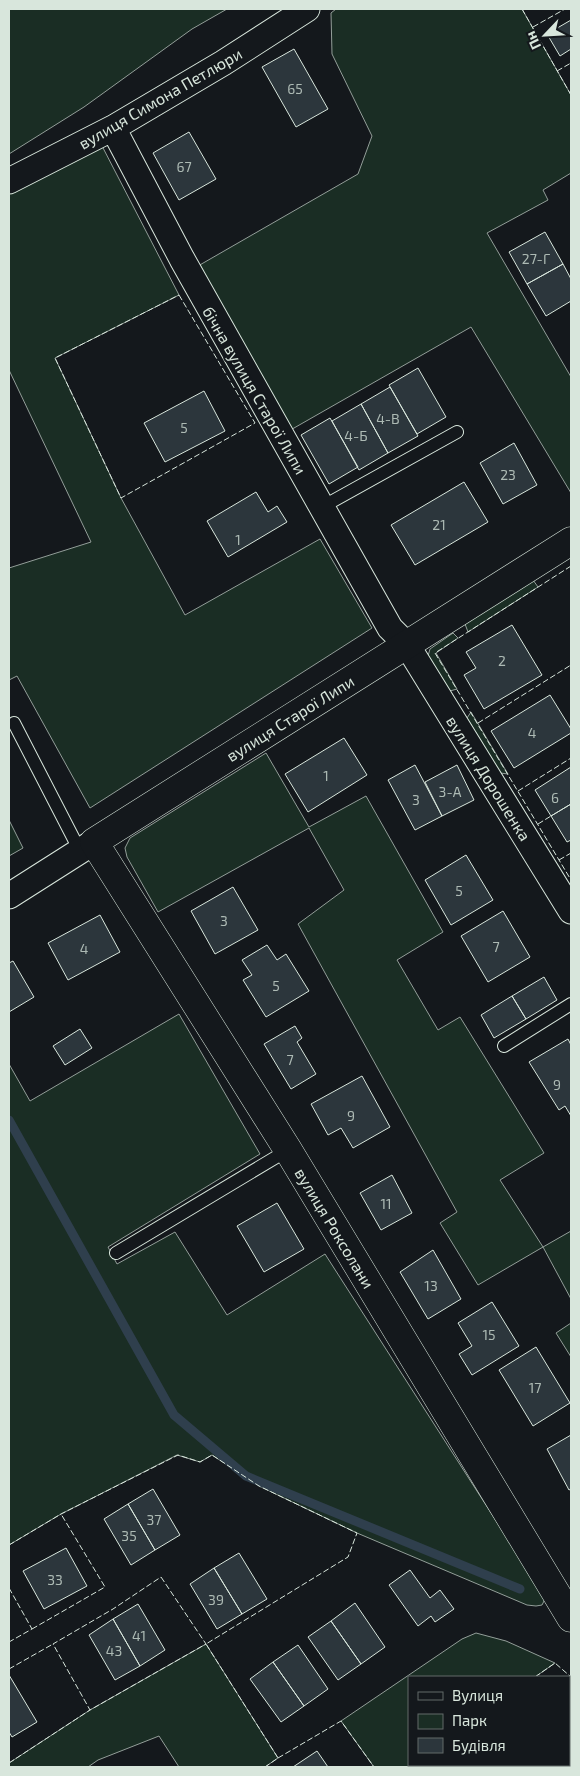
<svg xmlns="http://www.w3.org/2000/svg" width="580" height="1776" font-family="'Exo 2',sans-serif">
<rect width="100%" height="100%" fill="#14181c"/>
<path fill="#1a2d24" stroke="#939e99" d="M9,9h218l-35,20 -108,78 -75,47z
M336,9h186l49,86v78l-28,17 5,10 -61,33 84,144v116l-100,-166 -184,105 -89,-166 160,-92 14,-38 -40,-82 -1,-41z
M101,144l78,151 -124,63 66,140 64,117 135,-76 52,89 -282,180 -73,-132 -8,4v-112l82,-26 -82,-172v-176z
M533,580l5,7 -70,45 -3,-8z
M453,633l5,5 -22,15 21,36 -7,2 -22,-35 2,-7z
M471,712l37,62 -8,-1 -33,-55z
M266,753l43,74 57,-31 77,136 -46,28 41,70 22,-13 84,136 -44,27 43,67 28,-16v68l-28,-52 -65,38 -38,-62 17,-11 -159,-288 46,-34 -35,-62 -151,84 -31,-55 -2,-9 5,-10z
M9,820l14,28 -14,8z
M179,1014l81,140 -152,93 9,17 58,-32 52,83 98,-61 218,340 2,5 -3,6 -6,1 -9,-1 -170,-72 -98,-47 -47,-31 -12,7 -23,-7 -116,59 -52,31v-481l21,37z
M571,1323v34l-15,-24z
M476,1633l30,8 49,22 -20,14h-126v88h2l-3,2h-34l-33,-46 121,-82z
M206,1644l72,114 -13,9h-86l-20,-31 -61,24 -10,7h-79v-4l81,-53z"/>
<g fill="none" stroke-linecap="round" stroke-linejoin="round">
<path stroke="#2f3f4d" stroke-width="9" d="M9,1120l165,295 72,61 274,113"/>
</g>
<path fill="#2c363c" stroke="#d8e6dc" d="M571,20v29l-11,7 -13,-22z
M294,49l34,60 -32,18 -34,-60z
M189,132l27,47 -37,21 -26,-47z
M545,232l18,32 -36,20 -18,-32z
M563,264l8,15v22l-25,15 -19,-32z
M418,368l28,49 -29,17 -28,-49z
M390,387l28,49 -30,17 -27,-49z
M204,391l21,40 -60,31 -21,-39z
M361,404l27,49 -29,17 -27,-49z
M330,418l28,49 -29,17 -28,-49z
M514,443l23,42 -34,19 -23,-41z
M464,482l24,40 -73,43 -24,-40z
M256,492l12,20 9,-6 10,16 -59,35 -21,-36z
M512,625l30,50 -58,34 -20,-34 12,-7 -10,-16z
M550,695l21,34v4l-57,35 -23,-37z
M344,738l23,37 -59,37 -23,-38z
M415,765l27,51 -27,14 -27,-50z
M457,765l17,35 -32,16 -17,-34z
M571,767v37l-20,12 -16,-26z
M571,804v36l-4,2 -16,-26z
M466,855l27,45 -42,25 -26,-45z
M233,887l25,43 -43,24 -24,-43z
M503,911l27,46 -42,25 -27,-46z
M100,915l20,37 -52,28 -20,-37z
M267,945l10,15 9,-6 23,37 -43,26 -23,-37 9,-5 -10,-15z
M13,961l21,36 -25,15v-49z
M544,977l13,23 -31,19 -14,-23z
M512,996l14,23 -32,19 -13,-23z
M295,1026l7,12 -5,4 19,32 -25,15 -27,-45z
M80,1029l12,19 -27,17 -12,-19z
M568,1039l3,6v71l-6,-10 -6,4 -30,-48z
M362,1076l28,51 -37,21 -12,-20 -13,7 -17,-31z
M392,1175l20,38 -31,17 -21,-37z
M277,1203l27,46 -40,23 -27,-46z
M433,1250l28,49 -33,20 -28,-47z
M492,1302l27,44 -47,29 -13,-21 13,-8 -14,-23z
M536,1347l34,56 -37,23 -34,-56z
M571,1435v54l-2,1 -22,-41z
M153,1489l27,46 -25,15 -27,-46z
M128,1504l27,46 -24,15 -27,-46z
M66,1548l21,38 -43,23 -21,-38z
M239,1553l28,46 -25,15 -28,-46z
M214,1568l28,46 -25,15 -27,-45z
M410,1570l20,28 10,-8 14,19 -19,13 -4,-6 -13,10 -29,-41z
M355,1603l30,44 -24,17 -30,-43z
M138,1604l27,46 -25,16 -27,-47z
M113,1619l27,47 -25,14 -26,-45z
M331,1621l30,43 -23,16 -30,-43z
M298,1645l30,44 -24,17 -31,-44z
M273,1662l31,44 -23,16 -31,-43z
M9,1675l28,47 -25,15 -3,-5z
M317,1751l11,16h-35z
M428,1765h24l2,2h-30z"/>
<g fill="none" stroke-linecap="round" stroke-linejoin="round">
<g stroke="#d8e6dc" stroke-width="14">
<path id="service" d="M322,507l135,-75
M14,723l66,128
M504,1046l67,-42
M116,1253l172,-103"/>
</g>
<g stroke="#d8e6dc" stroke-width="27">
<path id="minor" d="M113,128l69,131 208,369 17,17 164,266
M9,181l104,-53 110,-65 84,-54
M9,896l85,-54"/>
</g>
<g stroke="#d8e6dc" stroke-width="29">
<path id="tertiary" d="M571,541l-477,301 194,308 283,468"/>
</g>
<use href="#service" stroke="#14181c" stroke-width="12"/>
<use href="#minor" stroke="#14181c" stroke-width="25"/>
<use href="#tertiary" stroke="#14181c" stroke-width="28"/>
<path stroke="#d8e6dc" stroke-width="1" stroke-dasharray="6 2.5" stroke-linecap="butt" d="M522,9l49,86
M533,27l32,-18
M557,71l14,-8
M179,295l76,128 -134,75 -66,-140z
M571,566l-136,87 136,227
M478,723l93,-58
M518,791l53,-33
M538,824l13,-8
M559,860l12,-7
M9,1545l52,-31 117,-59 22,7 12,-7 47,31 98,47 -9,24 -142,87 72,114 -13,9
M161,1577l45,67 -116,66 -37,-66 60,-35z
M9,1588l23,41 -23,13
M32,1629l73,-42 -44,-73
M9,1669l44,-25
M535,1677l20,-14 16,14
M569,1744l2,-2
M278,1758l63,-37 33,46
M9,1763l81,-53
M408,1767l3,-2
M538,1767l3,-2"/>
</g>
<g text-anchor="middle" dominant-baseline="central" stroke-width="4" stroke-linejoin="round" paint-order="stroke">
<g font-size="14" fill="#adbab4">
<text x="295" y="88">65</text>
<text x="184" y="166">67</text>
<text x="536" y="258">27-Г</text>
<text x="388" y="418">4-В</text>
<text x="184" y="427">5</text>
<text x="356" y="435">4-Б</text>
<text x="508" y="474">23</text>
<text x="439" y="524">21</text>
<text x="238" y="539">1</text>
<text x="502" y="660">2</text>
<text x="532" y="732">4</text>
<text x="326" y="775">1</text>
<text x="450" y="791">3-А</text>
<text x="555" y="797">6</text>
<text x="416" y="799">3</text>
<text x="459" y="890">5</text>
<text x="224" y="920">3</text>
<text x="496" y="946">7</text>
<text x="84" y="948">4</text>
<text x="276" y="985">5</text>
<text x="290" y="1059">7</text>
<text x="557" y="1084">9</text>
<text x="351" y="1115">9</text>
<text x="386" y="1203">11</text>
<text x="431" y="1285">13</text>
<text x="489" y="1334">15</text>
<text x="535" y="1387">17</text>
<text x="154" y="1519">37</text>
<text x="129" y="1535">35</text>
<text x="55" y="1579">33</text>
<text x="216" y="1599">39</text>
<text x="139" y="1635">41</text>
<text x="114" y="1650">43</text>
</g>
<g font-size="16" fill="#d8e6dc" stroke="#14181c">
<text transform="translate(160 98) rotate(-30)">вулиця Симона Петлюри</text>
<text transform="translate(255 390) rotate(60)">бічна вулиця Старої Липи</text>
<text transform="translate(290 718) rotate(-32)">вулиця Старої Липи</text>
<text transform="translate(489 778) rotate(58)">вулиця Дорошенка</text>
<text transform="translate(335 1228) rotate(59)">вулиця Роксолани</text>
</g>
</g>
<rect width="580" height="1776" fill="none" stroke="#d8e6dc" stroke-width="20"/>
<rect x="408" y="1676" width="162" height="90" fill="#14181c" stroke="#626a69"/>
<rect x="418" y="1692" width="25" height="8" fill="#14181c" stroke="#626a69"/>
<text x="452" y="1701" font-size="15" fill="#d8e6dc">Вулиця</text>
<rect x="418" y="1714" width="25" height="15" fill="#1a2d24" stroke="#626a69"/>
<text x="452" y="1726" font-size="15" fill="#d8e6dc">Парк</text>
<rect x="418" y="1738" width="25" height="15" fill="#2c363c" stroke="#626a69"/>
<text x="452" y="1751" font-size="15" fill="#d8e6dc">Будівля</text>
<g transform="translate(545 35) rotate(245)" stroke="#14181c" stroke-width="4" paint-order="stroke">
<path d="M0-4L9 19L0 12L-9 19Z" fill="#d8e6dc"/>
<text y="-8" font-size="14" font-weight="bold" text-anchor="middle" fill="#d8e6dc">Пн</text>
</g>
</svg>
